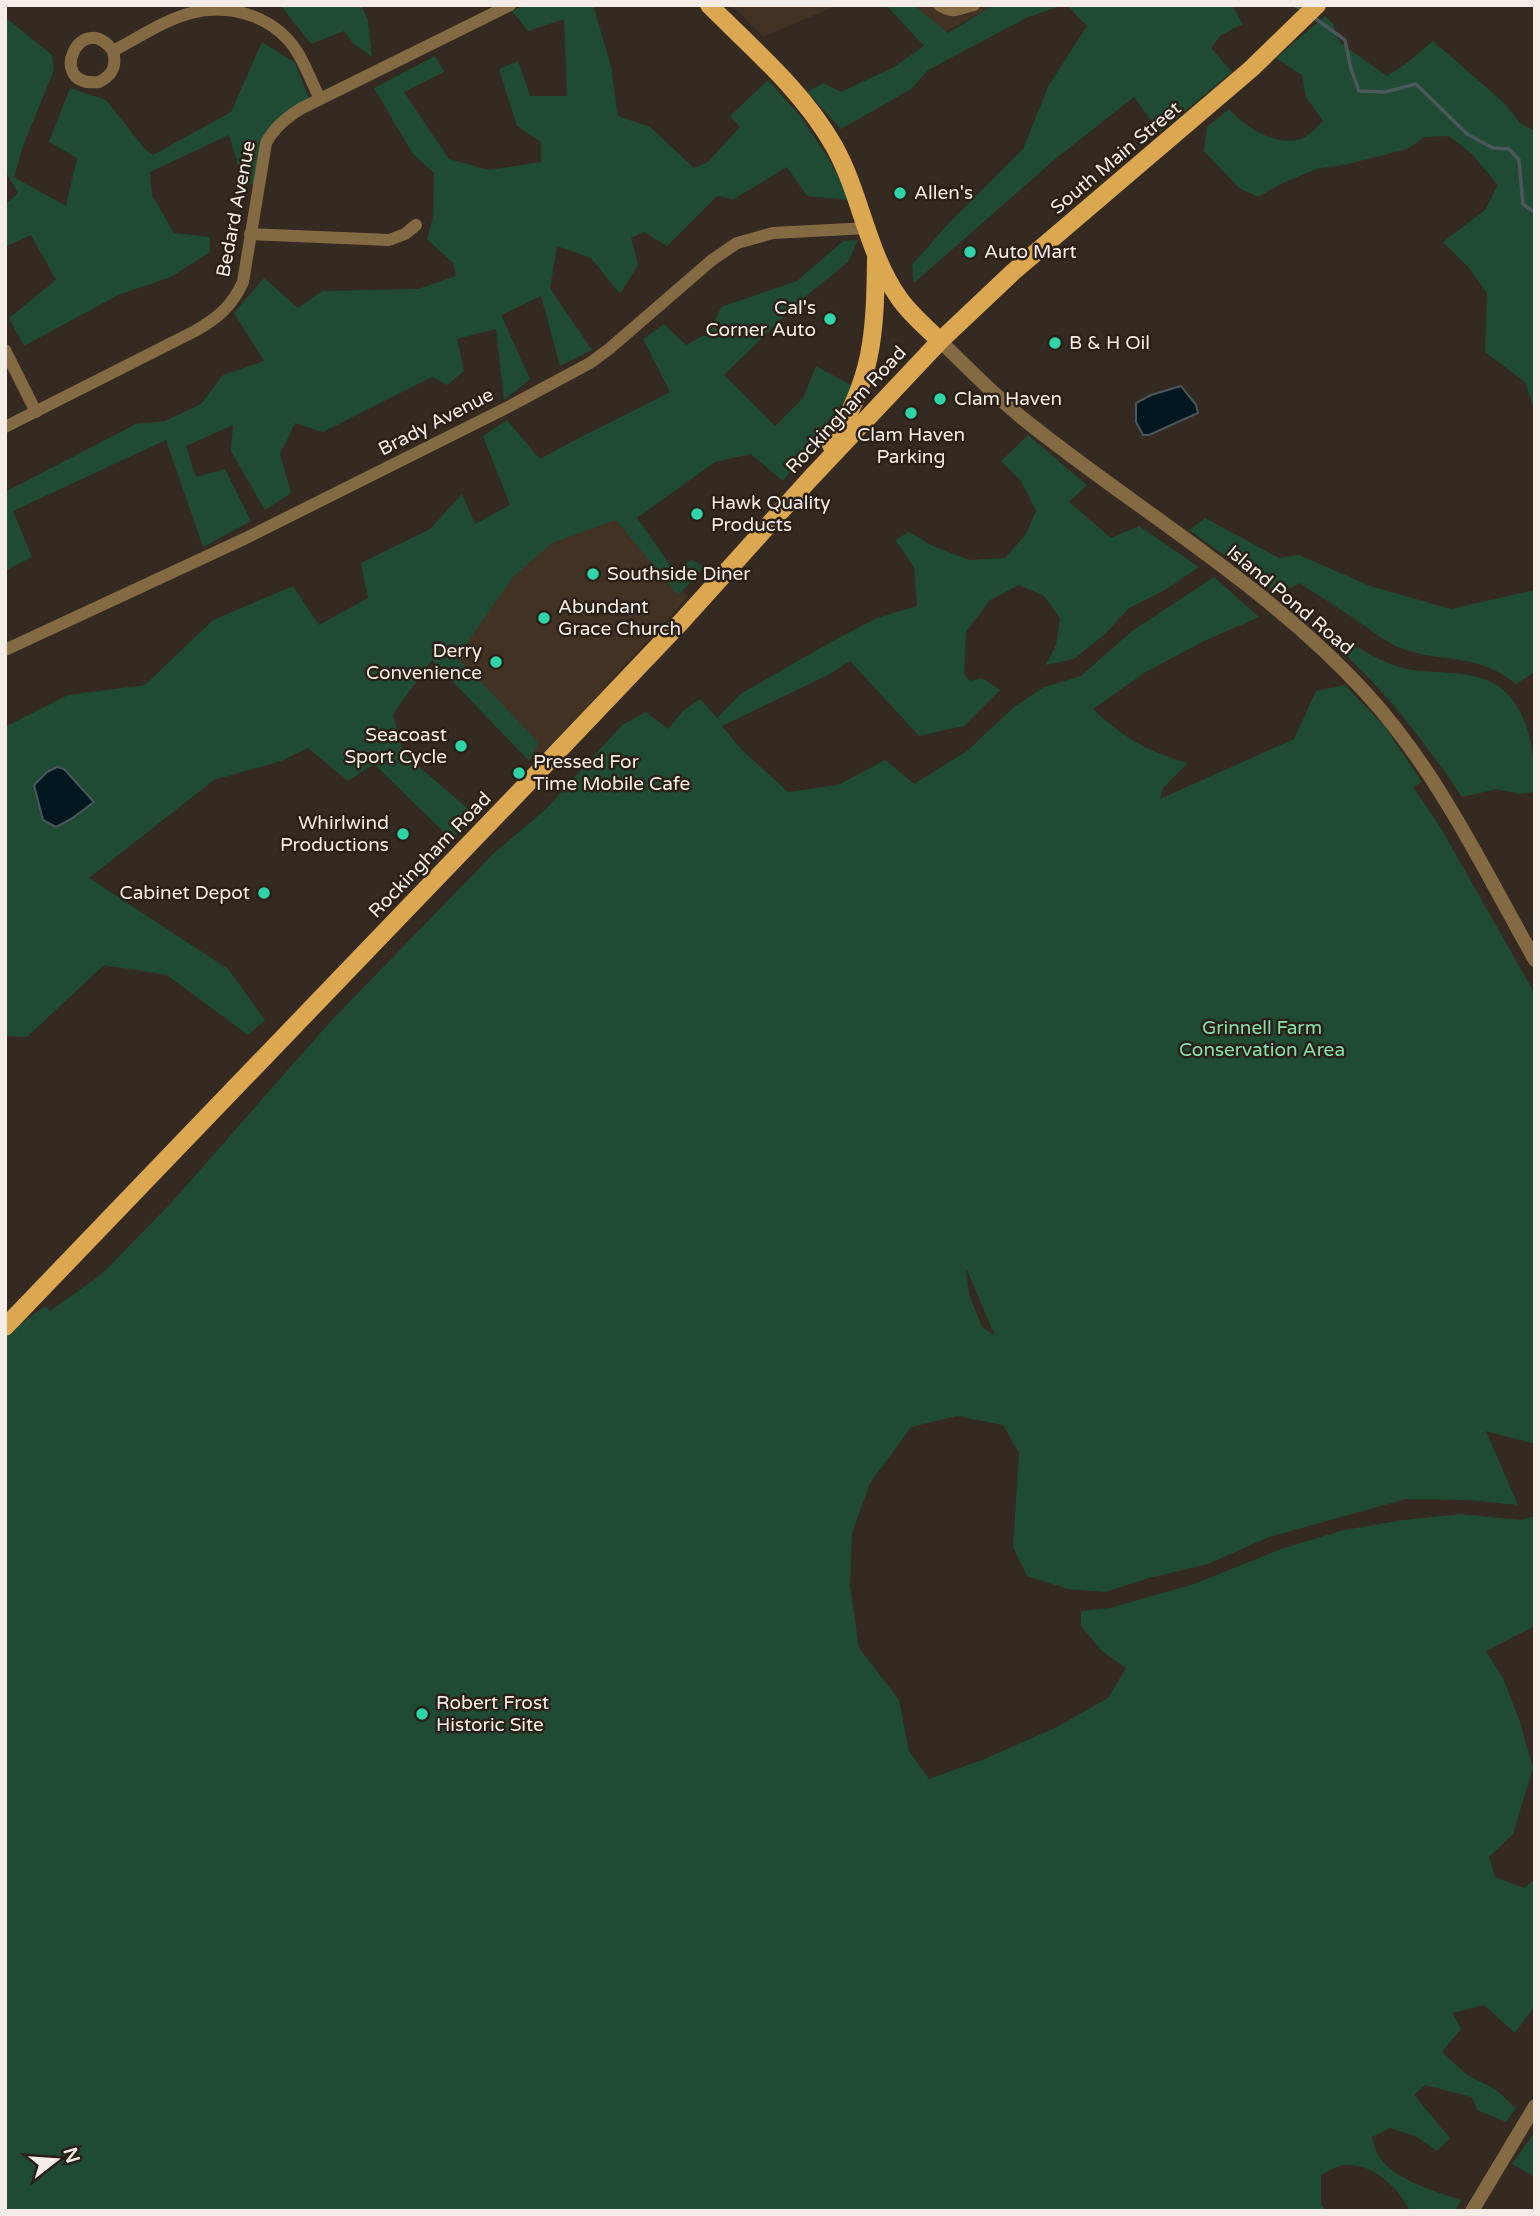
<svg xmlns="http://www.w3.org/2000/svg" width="1540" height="2216" font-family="'Varela Round',sans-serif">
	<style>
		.built { fill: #423224 }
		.green { fill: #1f4b34; fill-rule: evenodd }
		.water { fill: #02171f; stroke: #4b575b; stroke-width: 2 }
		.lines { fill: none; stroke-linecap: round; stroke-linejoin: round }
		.stream { stroke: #4b575b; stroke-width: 3.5 }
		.minor { stroke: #846a43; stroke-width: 12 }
		.tertiary { stroke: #846a43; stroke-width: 14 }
		.primary { stroke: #dca751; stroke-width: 18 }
		.poi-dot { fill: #30d4a9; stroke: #2a2017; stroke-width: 2.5 }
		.labels { text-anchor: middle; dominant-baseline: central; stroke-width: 5; stroke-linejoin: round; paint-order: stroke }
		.street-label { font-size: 19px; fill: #f4ede7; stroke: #2a2017 }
		.poi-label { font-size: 19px; fill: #f4ede7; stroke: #2a2017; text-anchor: start }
		.park-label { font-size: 19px; fill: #86dfae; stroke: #2a2017 }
	</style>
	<rect width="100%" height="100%" fill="#342a21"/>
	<g class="built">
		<path d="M732,5H838L763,37Z"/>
		<path d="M887,5H995L924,43Z"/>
		<path d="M587,474L688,597L535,763L408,623Z"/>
	</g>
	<g class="green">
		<path d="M282,5H361L368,20L372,57L352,42L344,31L311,44L282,7Z"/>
		<path d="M526,5H593L611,66L618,116L650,127L694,168L708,162L740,127L730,116L768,80L801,117L830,161L850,200L807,196L787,167L734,199L717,196L667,246L644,232L631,238L638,265L620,294L591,258L557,246L550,288L592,350L560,366L541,296L501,315L530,379L504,400L496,329L457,339L464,371L447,385L432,377L323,432L295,423L280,454L291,493L265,510L231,451L233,425L186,446L196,477L225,469L251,521L203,547L166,440L13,511L32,557L5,571V492L136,424L165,421L201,404L223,375L264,361L234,313L264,278L298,308L322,291L418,289L456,276L453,263L427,239L433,217L434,173L413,154L374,88L435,56L444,72L404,92L449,159L489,170L541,162V142L517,126L499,69L518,61L530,96H567L564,19L528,31L512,11Z"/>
		<path d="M886,5H913L948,33L994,5H1063L1026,18L928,70L911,89L841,129L807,92L823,83L841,92L894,67L924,46Z"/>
		<path d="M1067,5H1232L1243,24L1221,35L1211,48L1232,72L1160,132L1134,97L1054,160L914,283L912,265L948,224L1023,149L1049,85L1087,26Z"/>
		<path d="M1325,16L1334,25L1335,36L1342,44L1387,76L1407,63L1433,41L1503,102L1520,123L1535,131V412L1525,382L1485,352L1487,293L1469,268L1443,242L1485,210L1498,185L1472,154L1449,136L1425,137L1407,149L1348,164L1316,169L1281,184L1258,197L1239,188L1204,151L1207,127L1229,109C1244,127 1277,147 1301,139C1309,136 1317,127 1323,121L1306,97L1302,75L1276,58Z"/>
		<path d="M5,17L52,55L54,70L23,146L14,177L66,206L77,158L49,142L70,88L106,100L144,148L153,155L231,112L262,42L295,63L309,98L260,140L254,184L244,185L229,135L150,172L152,195L174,233L210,237V252L171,277L118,295L24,346L9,318L56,280L31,235L5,247V205L18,193L5,171Z"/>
		<path d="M858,240L848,262L800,301L724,375L775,426L803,398L816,366L855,387L783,481L751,454L715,462L637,518L675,572L691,560L705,567L678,595L616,520L552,543L513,577L457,657L539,743L529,761L432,660L393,714L403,753L474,814L452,840L374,764L348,781L308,748L281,761L214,780L89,878L228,969L265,1020L248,1035L167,975L104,965L27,1037L5,1036V727L68,695L145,685L213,620L293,586L319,625L368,598L361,563L430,529L462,494L475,524L510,505L483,436L507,420L540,459C582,435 627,415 670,392L643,339L664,324L686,345L710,332L721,307L797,281L843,241Z"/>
		<path d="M1028,435L1087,485L1069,502L1111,538L1139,526L1199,567L1165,590L1129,608L1105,634L1074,659L1046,665L1056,645L1060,618L1044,596L1019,585L990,600L966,632L964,674L970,681L982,678L1000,690L964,726L919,736L850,661L828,675L722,726L742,750L788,792L838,785L885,760L914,784L967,751L1014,707L1044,687L1081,676L1132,631L1214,577L1259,617L1204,641L1144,673L1093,709C1124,738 1148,752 1188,763L1163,788L1160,799L1294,739L1316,691L1345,685L1385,727L1422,782L1413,787L1439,825L1535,994V1444L1486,1431L1518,1505L1468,1500L1406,1499L1269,1537L1208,1564L1149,1578L1105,1592L1068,1589L1027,1576L1013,1547L1019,1453L1003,1425L957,1416L911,1427L870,1483L852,1533L850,1586L859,1648L899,1700L909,1751L929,1779L982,1760L1055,1728L1108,1698L1126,1668L1102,1651L1081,1626V1611L1110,1608L1194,1584L1284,1548L1344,1530L1403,1520L1460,1514L1520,1520L1535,1516V1626L1486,1651L1503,1678L1520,1722L1533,1768L1513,1834L1489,1857L1495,1877L1524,1888L1535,1879V2005L1515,2033L1484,2005L1453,2013L1461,2029L1442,2052L1467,2075L1495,2089L1516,2108L1506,2122L1477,2110L1472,2097L1425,2085L1414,2095L1450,2138L1437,2151L1415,2136L1390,2128L1372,2137C1374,2143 1376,2153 1380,2158C1395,2180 1437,2192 1461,2200L1455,2211H1410C1399,2188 1373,2163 1346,2165C1338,2165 1329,2171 1321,2175V2205L1328,2211H5V1323L12,1330L45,1306L50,1311L102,1274L171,1203L331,1021L494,853L546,809L622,725L646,712L668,729L683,711L700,699L717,718L742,693L831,642L877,618L917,606L914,567L895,540L909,532L933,546L969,560L1005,558L1026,534L1036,511L1021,481L1001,461ZM966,1270H967L995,1336L982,1327L969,1294Z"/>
		<path d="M1205,518L1279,558L1299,555L1370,586L1451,609L1535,590V672L1516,684C1482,655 1448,662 1409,651C1393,647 1376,634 1362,624C1341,610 1321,596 1299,583L1280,595L1189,530Z"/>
		<path d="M1334,633C1357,647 1381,663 1407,669C1433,674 1462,670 1487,680C1529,697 1535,753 1535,792L1521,794L1497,789L1462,797C1424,741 1385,690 1335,645Z"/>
		<path d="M1535,2132V2177L1512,2164Z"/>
	</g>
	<g class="water">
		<path d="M1181,386L1196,405L1198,413L1149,435H1143L1136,422V403L1151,395Z"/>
		<path d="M57,767L64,769L94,802L71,819L56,827L43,820L34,785L47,772Z"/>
	</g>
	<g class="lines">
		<g class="stream">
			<path d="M1295,5L1299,8"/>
			<path d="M1316,19L1345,40L1351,69L1359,91L1385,92L1416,84L1467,134L1493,148L1509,149L1519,160L1523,204L1535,213"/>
		</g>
		<g class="minor">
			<path d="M939,5C955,15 958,8 974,5"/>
			<path d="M113,51C117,65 113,75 99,82C44,88 81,7 113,51C138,38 164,20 191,13C232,2 278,18 299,55C307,69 313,85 320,99"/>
			<path d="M250,234L389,240L405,234L416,225"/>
			<path d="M5,350L36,412"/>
			<path d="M5,427L195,331C218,318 232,306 243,282L266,143C274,128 285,119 300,109L510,5"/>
			<path d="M5,650L244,539L510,406L590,363L609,349L712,260L737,243L773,233L868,228"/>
		</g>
		<g class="tertiary">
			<path d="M940,341C967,367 993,394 1021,417C1135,509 1265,583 1365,692C1437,770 1483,868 1535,960"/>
			<path d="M1472,2211L1535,2106"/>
		</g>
		<g class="primary">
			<path d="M709,5C753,49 803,91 834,146C861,194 867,253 899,298C910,314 926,327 940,341"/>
			<path d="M831,445C873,379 875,335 876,259"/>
			<path d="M5,1327L524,787L682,621L809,480L940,341L1013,272L1251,69L1317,5"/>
		</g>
	</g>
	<g class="poi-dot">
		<circle cx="900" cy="193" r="7"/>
		<circle cx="970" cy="252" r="7"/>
		<circle cx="830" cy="319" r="7"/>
		<circle cx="1055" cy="343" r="7"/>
		<circle cx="940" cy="399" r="7"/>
		<circle cx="911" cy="413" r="7"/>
		<circle cx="697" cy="514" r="7"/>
		<circle cx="593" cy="574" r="7"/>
		<circle cx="544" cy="618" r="7"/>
		<circle cx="496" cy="662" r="7"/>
		<circle cx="461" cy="746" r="7"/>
		<circle cx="519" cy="773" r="7"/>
		<circle cx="403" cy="834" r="7"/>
		<circle cx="264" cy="893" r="7"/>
		<circle cx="422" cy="1714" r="7"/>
	</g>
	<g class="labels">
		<g class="street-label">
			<text transform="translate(1116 158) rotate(-40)">South Main Street</text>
			<text transform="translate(236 209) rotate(-79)">Bedard Avenue</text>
			<text transform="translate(846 410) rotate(-47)">Rockingham Road</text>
			<text transform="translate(436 422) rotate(-27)">Brady Avenue</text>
			<text transform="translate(1290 600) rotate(40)">Island Pond Road</text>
			<text transform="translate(430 855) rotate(-46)">Rockingham Road</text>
		</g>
		<g class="poi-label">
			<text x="914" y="193">Allen's</text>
			<text x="984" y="252">Auto Mart</text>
			<text x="816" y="308" text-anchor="end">Cal's<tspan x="816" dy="22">Corner Auto</tspan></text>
			<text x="1069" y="343">B &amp; H Oil</text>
			<text x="954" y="399">Clam Haven</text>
			<text x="911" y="435" text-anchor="middle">Clam Haven<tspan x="911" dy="22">Parking</tspan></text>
			<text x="711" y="503">Hawk Quality<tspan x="711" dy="22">Products</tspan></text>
			<text x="607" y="574">Southside Diner</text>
			<text x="558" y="607">Abundant<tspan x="558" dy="22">Grace Church</tspan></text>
			<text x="482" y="651" text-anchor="end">Derry<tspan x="482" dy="22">Convenience</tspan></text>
			<text x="447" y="735" text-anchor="end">Seacoast<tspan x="447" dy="22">Sport Cycle</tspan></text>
			<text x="533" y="762">Pressed For<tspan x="533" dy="22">Time Mobile Cafe</tspan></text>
			<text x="389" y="823" text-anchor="end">Whirlwind<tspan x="389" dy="22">Productions</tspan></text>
			<text x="250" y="893" text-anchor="end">Cabinet Depot</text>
			<text x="436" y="1703">Robert Frost<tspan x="436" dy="22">Historic Site</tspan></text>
		</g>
		<g class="park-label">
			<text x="1262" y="1028">Grinnell Farm<tspan x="1262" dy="22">Conservation Area</tspan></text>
		</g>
	</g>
	<rect width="1540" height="2216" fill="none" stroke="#f4ede7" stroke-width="14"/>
	<g transform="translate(56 2160) rotate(73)" stroke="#2a2017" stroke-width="5" paint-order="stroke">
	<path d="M0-5L12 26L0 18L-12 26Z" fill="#f4ede7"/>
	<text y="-10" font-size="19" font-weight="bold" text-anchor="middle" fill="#f4ede7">N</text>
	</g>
</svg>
